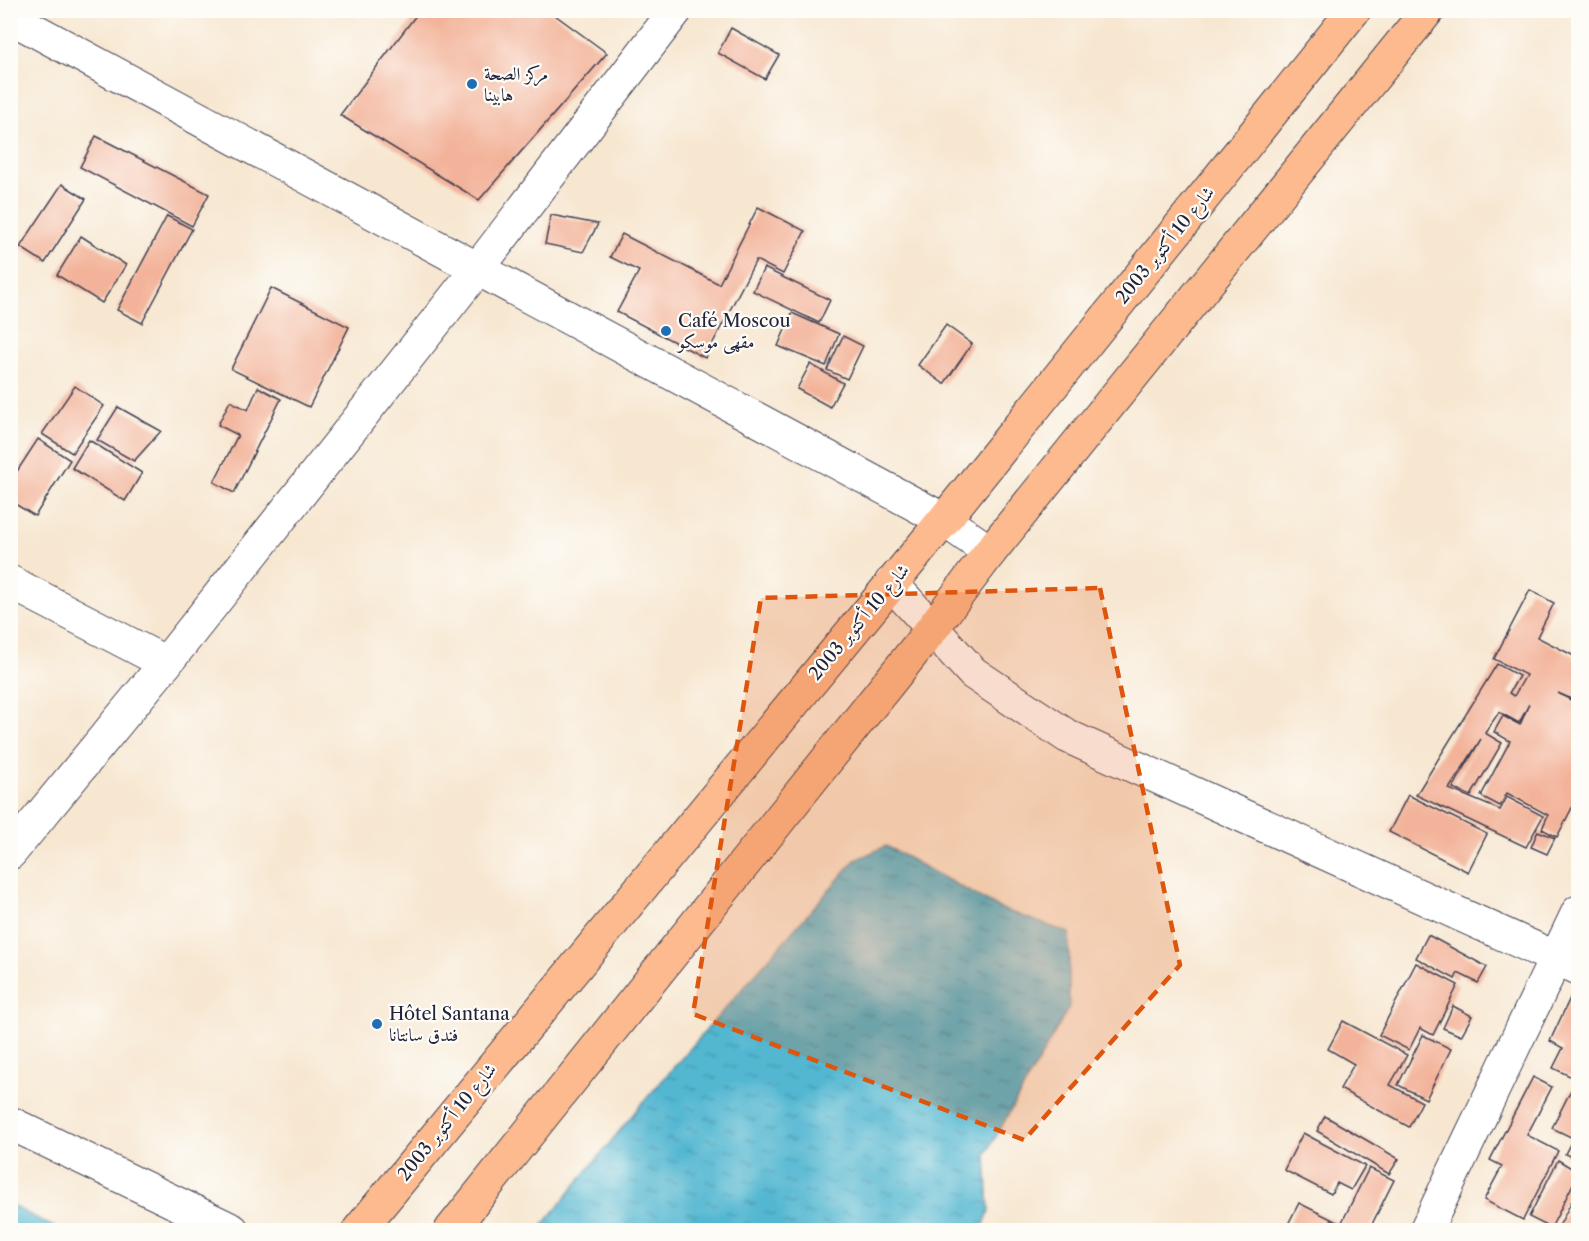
<svg xmlns="http://www.w3.org/2000/svg" width="1589" height="1241" font-family="'Libre Caslon Text',Amiri,serif">
	<style>
		.water { fill: url(#water-ripples); stroke: #3a6c86; stroke-width: 1.5 }
		.building { fill: #f3b39a }
		.lines { fill: none; stroke-linecap: round; stroke-linejoin: round }
		.minor-casing { stroke: #424052; stroke-width: 35 }
		.highway-casing { stroke: #424052; stroke-width: 35 }
		.minor { stroke: #fff; stroke-width: 33 }
		.highway { stroke: #fcba8e; stroke-width: 33 }
		.marked { fill: #de560e; fill-opacity: 0.2; stroke: #de560e; stroke-width: 4.5; stroke-dasharray: 12 8; stroke-linejoin: round }
		.poi-dot { fill: #1f6fb2; stroke: #fdfcf7; stroke-width: 2 }
		.labels { text-anchor: middle; dominant-baseline: central; stroke-width: 4.5; stroke-linejoin: round; paint-order: stroke }
		.poi-label { font-size: 18px; fill: #22223b; stroke: #fdfcf7; text-anchor: start }
		.street-label { font-size: 18px; fill: #22223b; stroke: #fdfcf7 }
	</style>
	<defs>
		<pattern id="water-ripples" width="26" height="14" patternUnits="userSpaceOnUse" patternTransform="scale(1.5)"><rect width="26" height="14" fill="#52b7d1"/><path d="M2 4q2-2 4 0t4 0M15 11q2-2 4 0t4 0" fill="none" stroke="#4494ab"/></pattern>
	</defs>
	<rect width="100%" height="100%" fill="#fdfcf7"/>
	<filter id="ink" filterUnits="userSpaceOnUse"><feTurbulence type="fractalNoise" baseFrequency=".0167" numOctaves="2"/><feDisplacementMap in="SourceGraphic" scale="12" xChannelSelector="R" yChannelSelector="G"/><feConvolveMatrix kernelMatrix="1 2 1 2 8 2 1 2 1" color-interpolation-filters="sRGB"/></filter>
	<filter id="wash" filterUnits="userSpaceOnUse"><feTurbulence type="fractalNoise" baseFrequency=".008" numOctaves="4" result="noise"/><feDisplacementMap in="SourceGraphic" scale="24" xChannelSelector="R" yChannelSelector="G"/><feGaussianBlur stdDeviation="1.35" result="paint"/><feColorMatrix in="noise" values="0 0 0 0 0 0 0 0 0 0 0 0 0 0 0 0 0 1.4 0 .05"/><feComposite in="paint" operator="in"/></filter>
	<g filter="url(#wash)">
		<rect width="100%" height="100%" fill="#f7e7d1"/>
		<g class="water">
			<path d="M886,846L999,908L1069,933V1007L986,1154L989,1211L982,1230H539L639,1107L855,860Z"/>
			<path d="M11,1205L59,1230H11Z"/>
		</g>
		<g id="blocks">
			<g class="building">
				<path d="M420,10H548L607,53L479,200L340,115Z"/>
				<path d="M731,28L779,55L765,79L718,53Z"/>
				<path d="M96,136L209,194L192,226L80,167Z"/>
				<path d="M62,184L86,199L45,263L20,247Z"/>
				<path d="M758,207L805,231L783,274L756,260L705,358L617,312L639,271L610,257L622,234L719,284Z"/>
				<path d="M551,215L598,224L583,252L545,244Z"/>
				<path d="M167,216L192,229L142,323L117,310Z"/>
				<path d="M81,236L126,265L102,303L57,275Z"/>
				<path d="M764,268L830,300L819,323L753,291Z"/>
				<path d="M271,288L349,327L309,407L231,369Z"/>
				<path d="M792,313L839,334L826,366L778,346Z"/>
				<path d="M946,325L972,344L944,384L918,365Z"/>
				<path d="M843,336L863,346L847,379L827,370Z"/>
				<path d="M810,364L843,383L830,407L797,389Z"/>
				<path d="M75,386L104,406L72,453L42,434Z"/>
				<path d="M258,387L281,399L234,493L214,482L238,435L218,425L230,401L248,410Z"/>
				<path d="M118,407L161,431L134,461L97,440Z"/>
				<path d="M38,439L70,460L35,516L10,501V482Z"/>
				<path d="M89,440L142,473L125,501L72,468Z"/>
				<path d="M1530,590L1554,603L1537,637L1578,658V691L1574,700L1558,693L1578,704V796L1557,837L1542,829L1548,815L1507,793L1500,806L1481,796L1510,741L1494,732L1503,716L1520,725L1529,704L1519,723L1499,712L1485,733L1502,743L1471,796L1453,788L1481,739L1449,789L1500,810L1507,797L1543,816L1526,847L1416,795L1497,664L1519,676L1509,693L1514,696L1526,675L1494,659Z"/>
				<path d="M1408,795L1487,834L1468,872L1389,832Z"/>
				<path d="M1538,831L1555,838L1547,854L1531,847Z"/>
				<path d="M1428,935L1487,967L1478,983L1458,973L1455,979L1416,958Z"/>
				<path d="M1416,963L1458,985L1433,1035L1420,1028L1409,1050L1379,1035Z"/>
				<path d="M1571,996L1578,999V1080L1553,1068L1563,1048L1550,1041Z"/>
				<path d="M1453,1006L1472,1016L1461,1036L1443,1028Z"/>
				<path d="M1343,1021L1407,1055L1390,1085L1422,1102L1409,1127L1340,1089L1354,1064L1328,1049Z"/>
				<path d="M1423,1035L1451,1049L1426,1099L1398,1085Z"/>
				<path d="M1533,1077L1552,1087L1527,1135L1558,1151L1523,1220L1484,1200L1502,1166L1490,1160Z"/>
				<path d="M1572,1088L1578,1092V1160L1565,1154L1573,1138L1552,1128Z"/>
				<path d="M1325,1116L1399,1159L1389,1174L1317,1131Z"/>
				<path d="M1303,1133L1365,1166L1351,1190L1337,1183L1331,1194L1284,1170Z"/>
				<path d="M1558,1160L1578,1172V1174L1551,1228L1529,1217Z"/>
				<path d="M1369,1168L1394,1180L1369,1230H1285L1299,1203L1341,1224Z"/>
				<path d="M1578,1189V1230H1557Z"/>
			</g>
		</g>
	</g>
	<g filter="url(#ink)">
		<use href="#blocks" fill-opacity="0" stroke="#424052" stroke-width="1.5"/>
		<g class="lines">
			<defs>
				<g id="minor">
					<path d="M10,17L944,520L990,552"/>
					<path d="M10,582L166,663L10,853"/>
					<path d="M891,583L973,673L1067,736L1578,968"/>
					<path d="M166,663L479,267L676,10"/>
					<path d="M10,1123L232,1230"/>
					<path d="M1426,1230L1578,912"/>
				</g>
				<g id="highway">
					<path d="M359,1230L944,520L1354,10"/>
					<path d="M451,1230L931,630L990,552L1428,10"/>
				</g>
			</defs>
			<use href="#minor" class="minor-casing"/>
			<use href="#highway" class="highway-casing"/>
			<use href="#minor" class="minor"/>
			<use href="#highway" class="highway"/>
		</g>
	</g>
	<path class="marked" d="M1100,588L1180,965L1024,1140L693,1014L761,598Z"/>
	<g class="poi-dot">
		<circle cx="472" cy="84" r="6"/>
		<circle cx="666" cy="331" r="6"/>
		<circle cx="377" cy="1024" r="6"/>
	</g>
	<g class="labels">
		<g class="poi-label">
			<text x="484" y="74">مركز الصحة<tspan x="484" dy="21">هابينا</tspan></text>
			<text x="678" y="321">Café Moscou<tspan x="678" dy="21">مقهى موسكو</tspan></text>
			<text x="389" y="1014">Hôtel Santana<tspan x="389" dy="21">فندق سانتانا</tspan></text>
		</g>
		<g class="street-label">
			<text transform="translate(1165 245) rotate(-51)">شارع 10 أكتوبر 2003</text>
			<text transform="translate(859 622) rotate(-50)">شارع 10 أكتوبر 2003</text>
			<text transform="translate(447 1122) rotate(-51)">شارع 10 أكتوبر 2003</text>
		</g>
	</g>
	<rect width="1589" height="1241" fill="none" stroke="#fdfcf7" stroke-width="36"/>
</svg>
